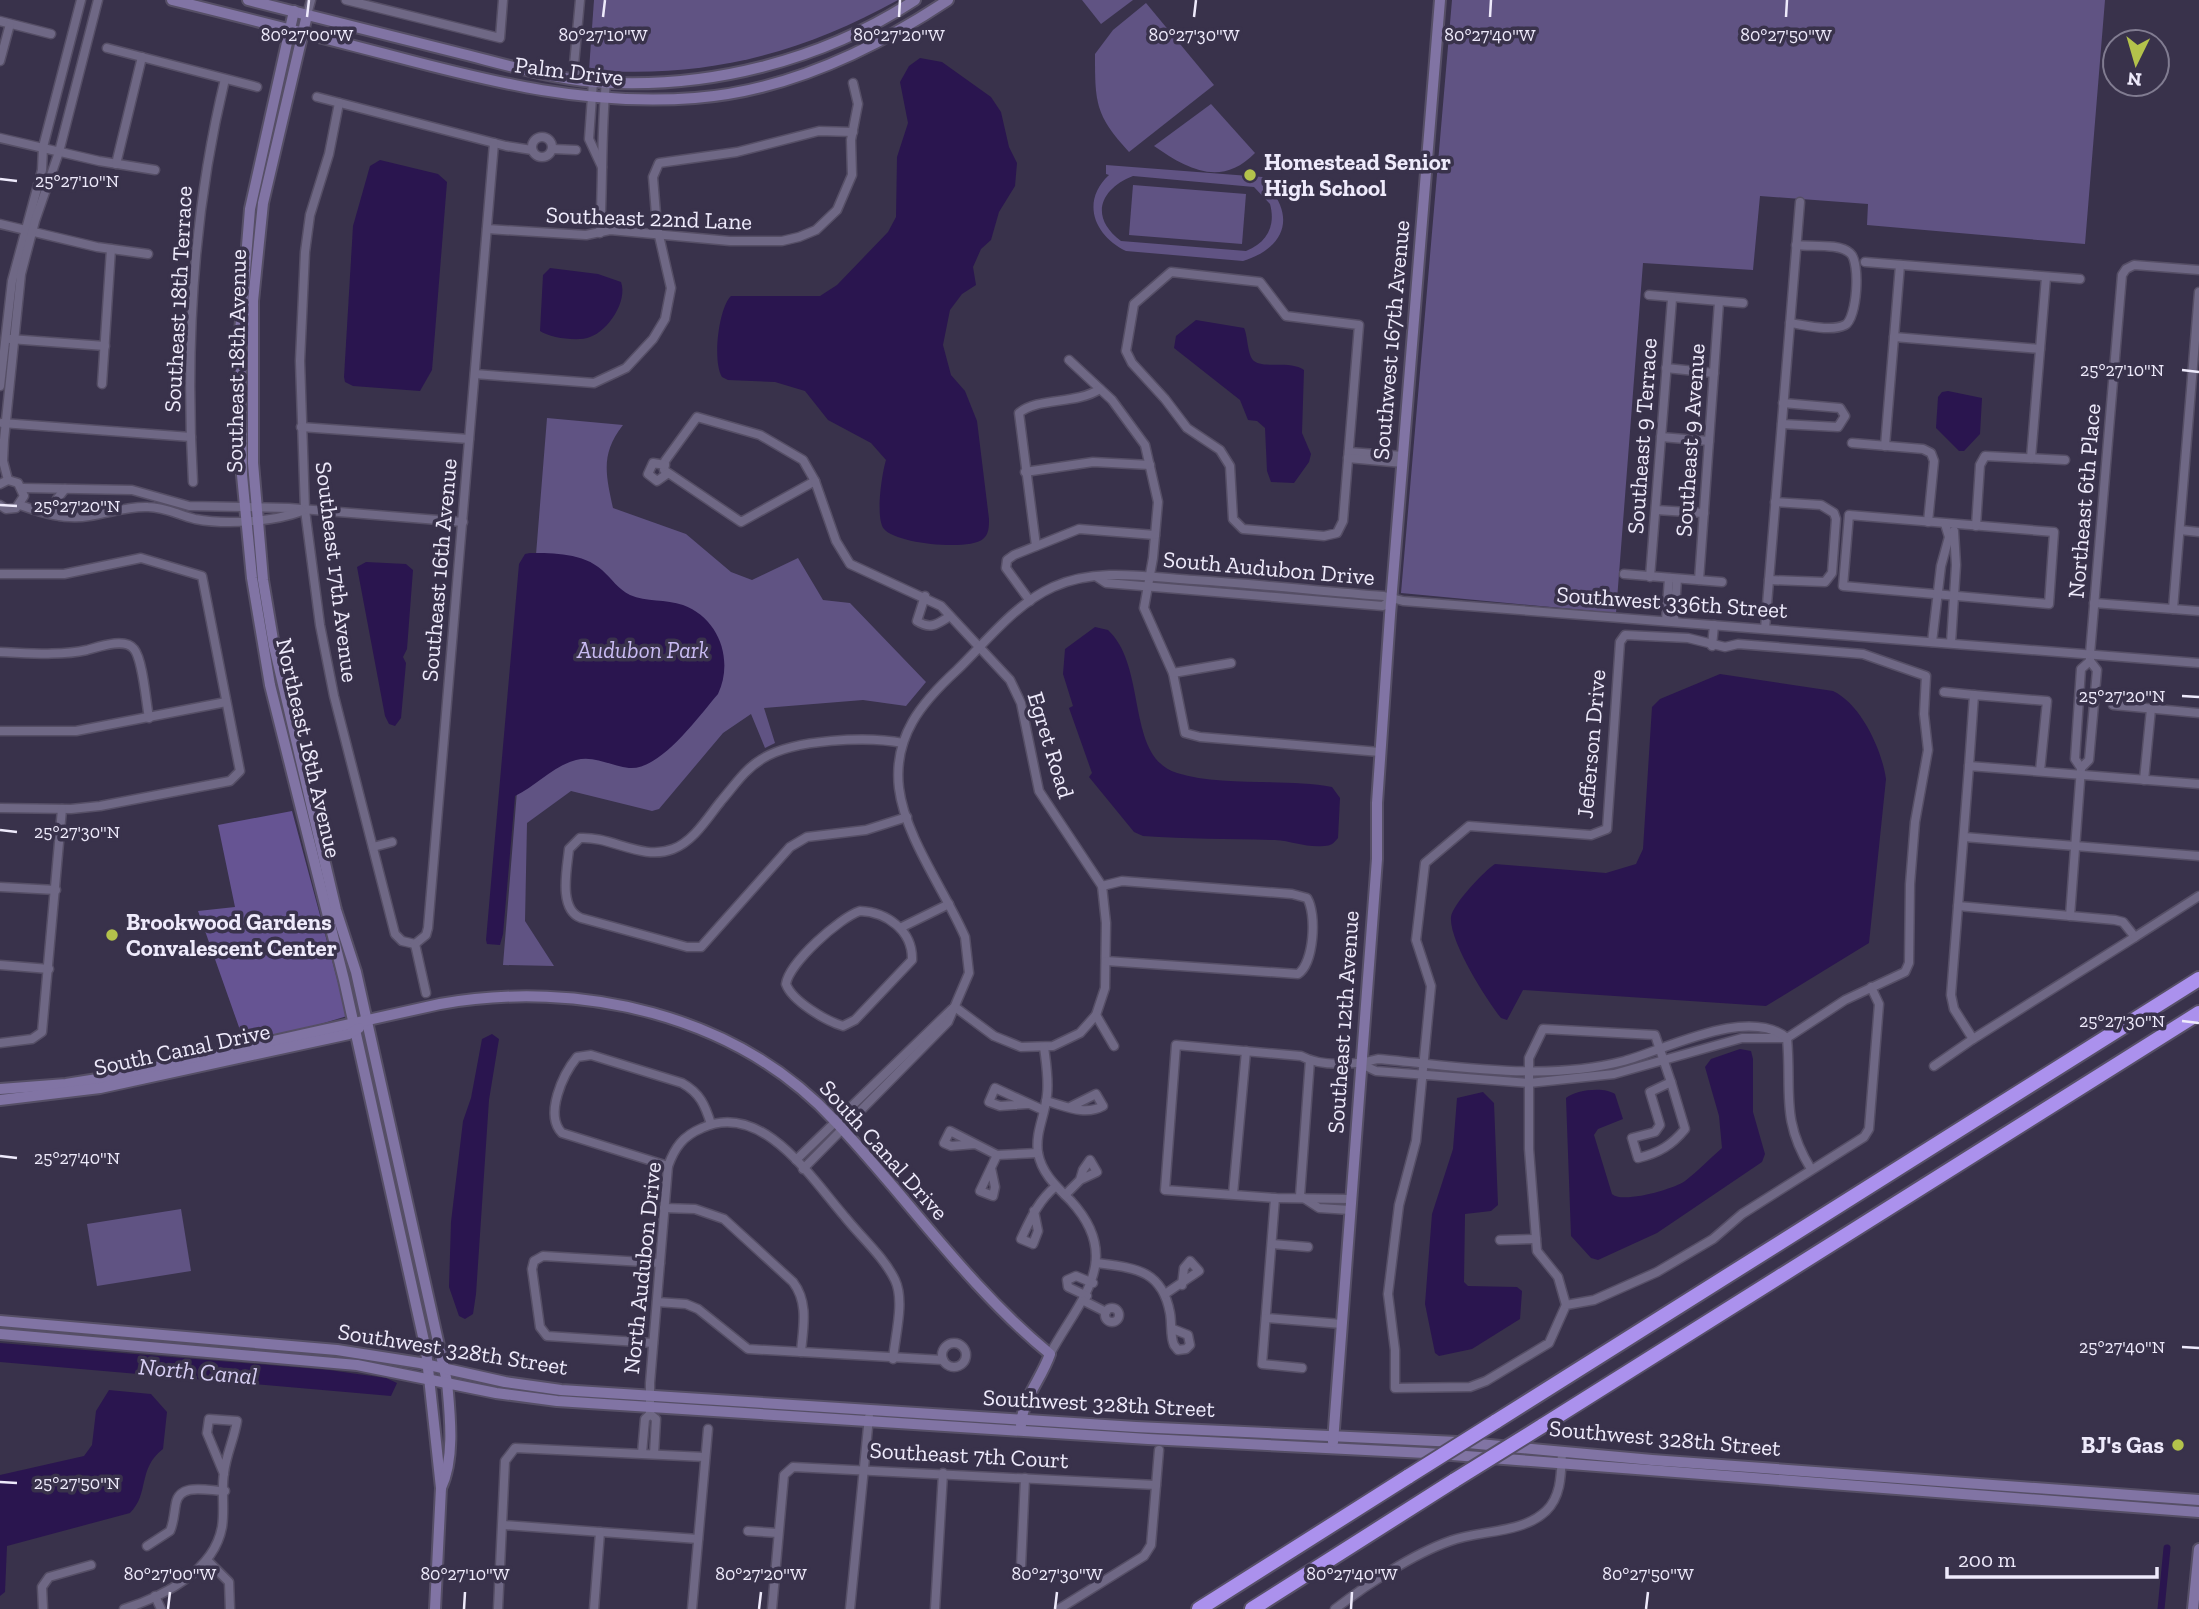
<svg xmlns="http://www.w3.org/2000/svg" width="2199" height="1609" font-family="'Zilla Slab',serif">
	<style>
		.green { fill: #605383; fill-rule: evenodd }
		.forest { fill: #665493 }
		.water { fill: #2a154f }
		.lines { fill: none; stroke-linecap: round; stroke-linejoin: round }
		.canal { stroke: #2a154f; stroke-width: 7 }
		.street-casing { stroke: #564f66; stroke-width: 11 }
		.secondary-casing { stroke: #564f66; stroke-width: 14 }
		.highway-casing { stroke: #564f66; stroke-width: 18 }
		.street { stroke: #6f6885; stroke-width: 8 }
		.secondary { stroke: #8174a4; stroke-width: 10 }
		.highway { stroke: #ab91ed; stroke-width: 14 }
		.highway-bridge-casing { stroke: #564f66; stroke-width: 18; stroke-linecap: butt }
		.highway-bridge { stroke: #ab91ed; stroke-width: 14 }
		.ticks { fill: none; stroke: #eeeafb; stroke-width: 2.5 }
		.poi-dot { fill: #b3c24b; stroke: #39324b; stroke-width: 2.5 }
		.labels { text-anchor: middle; dominant-baseline: central; stroke-width: 7; stroke-linejoin: round; paint-order: stroke }
		.street-label { font-size: 23px; fill: #eeeafb; stroke: #39324b }
		.poi-label { font-size: 23px; font-weight: bold; fill: #eeeafb; stroke: #39324b; text-anchor: start }
		.park-label { font-size: 23px; font-style: italic; fill: #c9bbf3; stroke: #39324b }
		.water-label { font-size: 24px; font-style: italic; fill: #d6cdf3; stroke: #39324b }
		.ticks-label { font-size: 18px; text-anchor: middle; fill: #eeeafb; stroke: #39324b; stroke-width: 7; stroke-linejoin: round; paint-order: stroke }
	</style>
	<rect width="100%" height="100%" fill="#39324b"/>
	<g class="green">
		<path d="M594,0H898C799,55 702,79 589,70Z"/>
		<path d="M1082,0H1133L1101,24Z"/>
		<path d="M1452,0H2105L2085,244L1867,225L1868,204L1760,196L1753,270L1643,263L1616,613L1401,593Z"/>
		<path d="M1146,3L1214,85L1129,152C1095,115 1095,103 1095,54L1113,30Z"/>
		<path d="M1211,104L1255,153C1221,188 1187,169 1154,146Z"/>
		<path d="M1106,165L1275,178L1274,187H1269C1297,221 1281,249 1243,261L1126,251C1095,236 1080,202 1109,175L1106,174ZM1133,176L1254,187L1270,204C1276,226 1267,243 1246,251L1121,241C1089,217 1100,189 1133,176Z"/>
		<path d="M1133,185L1246,194L1242,244L1129,235Z"/>
		<path d="M547,418L623,425C600,454 606,475 613,508L686,534L731,572L752,580L798,558L823,600L850,603L926,682L906,706L863,700L764,708L775,743L765,748L751,714L723,733L659,809L652,811L571,791L527,823L525,921L554,966L503,965Z"/>
		<path d="M181,1209L191,1271L97,1286L87,1224Z"/>
	</g>
	<path class="forest" d="M292,811L347,1016L246,1047L198,911L235,907L218,825Z"/>
	<g class="water">
		<path d="M920,58L942,62L991,97L1001,112L1009,147L1017,163L1015,186L999,212L991,240L981,249L973,267L976,285L962,294L950,310L943,345L951,375L965,391L977,421L989,519C989,527 989,534 983,539C969,551 896,544 884,529C875,518 882,473 886,460L871,443L828,420L805,391L775,382L728,380L722,377C712,361 719,307 731,296H820L837,285L888,232L896,217L897,157L908,123L900,82L909,66Z"/>
		<path d="M380,160L438,174L447,182L432,370L420,391L353,386L345,382L344,377L353,226L370,166Z"/>
		<path d="M550,268L598,274L621,282C628,301 608,331 590,337C579,342 550,338 540,331L543,275Z"/>
		<path d="M1196,320L1244,328C1248,336 1247,355 1254,361C1264,369 1290,360 1304,370L1302,433L1311,454L1309,462L1294,483L1271,482L1267,471L1265,428L1257,421L1248,420L1240,400L1174,348L1176,336Z"/>
		<path d="M1948,391L1982,398L1980,434L1964,451H1959L1936,428L1938,397L1942,392Z"/>
		<path d="M530,553C554,553 583,553 602,570C611,578 619,590 630,595C646,602 666,599 683,605C719,618 734,660 718,694C699,716 660,771 629,768C611,766 594,755 576,760C553,766 536,786 515,796L503,934L500,945L487,944L486,940L519,564L525,554Z"/>
		<path d="M366,562L406,564L413,570L407,649L403,657L406,663L401,718L395,726L389,724L385,716L357,567Z"/>
		<path d="M1095,627L1108,630C1148,667 1125,757 1177,773C1221,787 1286,778 1332,787L1340,798L1338,838C1334,843 1331,846 1324,846C1307,848 1292,841 1275,840C1229,839 1188,839 1143,836L1134,832L1089,777L1092,773L1069,708L1073,706L1063,674L1065,649Z"/>
		<path d="M1720,674L1833,691C1861,704 1882,750 1886,779L1869,943L1766,1006L1523,990L1507,1020L1501,1018C1486,999 1449,941 1451,917C1452,905 1485,870 1495,864L1606,873L1636,864L1643,849L1652,707L1660,699Z"/>
		<path d="M492,1034L499,1039L498,1045L489,1100L476,1294L473,1314L465,1319L459,1316L449,1287L451,1222L463,1121L471,1098L482,1039Z"/>
		<path d="M1740,1049L1751,1051L1753,1059V1112L1765,1154L1762,1162L1657,1233L1598,1260L1591,1258L1571,1236L1566,1098C1575,1090 1604,1086 1615,1094L1623,1119L1598,1129L1594,1135L1612,1194C1622,1204 1674,1189 1685,1181C1698,1171 1709,1159 1722,1148L1719,1116L1705,1067L1711,1059Z"/>
		<path d="M1483,1092L1494,1103L1498,1205L1491,1211L1465,1214L1464,1282L1468,1286L1517,1287L1522,1291L1520,1319L1472,1349L1439,1356L1435,1353L1425,1304L1432,1214L1453,1149L1457,1098Z"/>
		<path d="M0,1343L329,1370L386,1378L397,1383L391,1396L0,1362Z"/>
		<path d="M109,1390L151,1394L167,1412L163,1449C137,1469 150,1493 130,1513L7,1546L5,1592L0,1596V1475L84,1456L92,1445L96,1411Z"/>
	</g>
	<g class="lines">
		<path class="canal" d="M2161,1609L2167,1548"/>
		<defs>
			<g id="street">
				<path d="M346,0L500,38L503,0"/>
				<path d="M580,0L574,65L580,80"/>
				<path d="M307,15L311,0"/>
				<path d="M0,21L51,34"/>
				<path d="M107,48L257,87"/>
				<path d="M0,61L10,24"/>
				<path d="M593,82L589,139L602,167"/>
				<path d="M317,97L506,146L532,150"/>
				<path d="M339,103L329,154L310,215L305,252L300,361L305,510L320,625L334,696L395,934L402,941L415,944"/>
				<circle cx="542" cy="147" r="10"/>
				<path d="M0,138L99,161L155,170"/>
				<path d="M553,149L576,150"/>
				<path d="M116,164L142,57"/>
				<path d="M0,224L97,247L148,254"/>
				<path d="M487,229L586,235L610,230L730,241H782L799,237L816,230L837,210L852,175L851,140L858,104L853,83"/>
				<path d="M600,233C603,182 601,132 606,82"/>
				<path d="M1865,262L2080,279"/>
				<path d="M1171,272L1260,282L1286,316L1359,325L1343,521L1337,533L1324,536L1243,529L1233,519L1230,466L1220,450L1187,428L1165,399L1132,363L1126,351L1134,304Z"/>
				<path d="M1649,295L1743,303"/>
				<path d="M1790,323C1805,325 1831,332 1845,325C1857,319 1861,262 1850,253C1839,243 1811,247 1796,245"/>
				<path d="M1894,337L2040,349"/>
				<path d="M10,339L105,346"/>
				<path d="M1069,360L1112,400L1145,445L1158,502L1153,558L1144,608L1173,673L1185,733L1200,737L1380,752"/>
				<path d="M1666,368L1714,373"/>
				<path d="M475,374L594,383L626,368L653,339L665,319L671,288L657,227L653,177L659,163L737,152L819,131L853,132"/>
				<path d="M102,384L111,249"/>
				<path d="M0,386L12,281L42,170L43,147L81,0"/>
				<path d="M697,417L760,435L803,460L815,481L741,522L664,470L665,461Z"/>
				<path d="M2,423L191,437"/>
				<path d="M1782,424L1838,427L1845,416L1840,408L1783,403"/>
				<path d="M301,427L469,439"/>
				<path d="M1661,437L1709,441"/>
				<path d="M1852,443L1923,449L1931,453L1934,461L1928,522"/>
				<path d="M1885,446L1900,265"/>
				<path d="M1349,452L1403,456"/>
				<path d="M1348,458L1403,463"/>
				<path d="M2031,458L2046,277"/>
				<path d="M665,465L653,463L648,474L657,481L667,474"/>
				<path d="M1025,472L1093,462L1150,465"/>
				<path d="M8,480L3,461L4,440L21,274L35,221L59,152L98,0"/>
				<path d="M815,481L836,541L850,564L941,606L1010,680L1021,703L1039,791L1102,886L1106,923L1105,988L1096,1015L1080,1033L1053,1046L1021,1047L994,1036L955,1007"/>
				<path d="M193,482C185,346 193,211 225,79"/>
				<path d="M0,484L8,480L18,483L24,496L16,508L6,509L0,505"/>
				<path d="M23,488L132,490L189,506L289,508L463,522"/>
				<path d="M20,505C42,513 65,520 89,516C109,513 128,506 148,507C165,507 179,515 195,519C226,525 273,522 302,511"/>
				<path d="M1656,510L1704,513"/>
				<path d="M1849,515L2054,532L2049,604L1843,586Z"/>
				<path d="M60,516L57,499L65,489"/>
				<path d="M1976,526L1980,465L1985,456L2065,460"/>
				<path d="M2180,530L2199,532"/>
				<path d="M1036,546L1019,413C1038,397 1075,405 1100,389"/>
				<path d="M0,574H64L141,558L202,576L240,771L230,781L100,806L71,809L0,808"/>
				<path d="M1624,574L1722,582"/>
				<path d="M1097,577L1106,583L1383,606L1391,600"/>
				<path d="M1650,577L1672,299"/>
				<path d="M1699,580L1719,302"/>
				<path d="M1769,580L1825,582L1832,573L1836,519L1834,513L1821,505L1775,502"/>
				<path d="M925,596L917,621C931,630 937,624 950,616"/>
				<path d="M1030,601L1006,568L1007,560L1014,555L1079,529L1155,535"/>
				<path d="M2094,603L2199,611"/>
				<path d="M2173,609L2199,292"/>
				<path d="M1666,621L1669,578"/>
				<path d="M1674,621L1677,579"/>
				<path d="M1765,629L1800,202"/>
				<path d="M1932,642L1941,566L1949,537L1945,524"/>
				<path d="M1951,643L1956,565L1954,531"/>
				<path d="M1712,646L1714,625"/>
				<path d="M0,652C29,653 59,656 87,650C98,647 125,637 134,649C143,660 146,702 149,718"/>
				<path d="M1173,673L1231,663"/>
				<path d="M1944,692L1974,695"/>
				<path d="M2113,705L2199,713"/>
				<path d="M0,731H76L226,702"/>
				<path d="M903,743C868,736 793,739 762,759C745,769 734,786 721,801C708,817 694,841 673,849C642,861 611,836 580,838L569,849C567,869 558,909 581,918L687,947H701L790,847L807,837L866,830L907,817"/>
				<path d="M1969,766L1974,695L2047,701L2040,771"/>
				<path d="M2081,768L2075,759L2081,669L2090,661"/>
				<path d="M2144,780L2151,709"/>
				<path d="M1964,837L2199,856"/>
				<path d="M373,847L392,842"/>
				<path d="M1102,886L1122,881L1292,894L1307,898C1317,914 1314,963 1298,974L1106,961"/>
				<path d="M0,887L56,890"/>
				<path d="M1958,906L2115,920L2123,922L2135,937L1973,1039"/>
				<path d="M860,911C886,912 913,930 912,960L855,1020L843,1026C826,1021 792,1001 786,984C789,963 839,918 860,911Z"/>
				<path d="M2070,916L2081,768L2089,760L2097,670L2090,661V654L2122,275L2126,269L2134,265L2199,270"/>
				<path d="M900,928L949,904"/>
				<path d="M2135,937L2199,896"/>
				<path d="M415,944L426,935L428,928L494,143"/>
				<path d="M415,944L426,993"/>
				<path d="M0,965L49,969"/>
				<path d="M1096,1015L1114,1046"/>
				<path d="M0,1043L32,1039L42,1032L62,809"/>
				<path d="M1044,1047C1046,1063 1049,1079 1047,1095C1045,1116 1035,1132 1038,1153C1042,1174 1057,1187 1071,1201C1125,1260 1079,1300 1050,1354"/>
				<path d="M1361,1064L1376,1071L1529,1083L1614,1074L1742,1038H1787L1845,1000L1905,972L1909,963L1910,884L1915,822L1928,750L1924,714L1926,676L1863,654L1738,644L1725,647L1688,638L1625,635L1620,642L1607,829L1591,835L1469,826L1425,863L1416,940L1431,986L1416,1141L1399,1205L1388,1294L1395,1350V1388L1470,1387L1486,1381L1549,1343L1566,1305L1594,1300L1657,1272L1713,1239L1742,1214L1864,1137L1869,1129L1879,1004L1871,987"/>
				<path d="M1934,1066L1973,1039L1954,1009L1951,995L1969,766L2199,784"/>
				<path d="M1671,1082L1685,1129C1672,1145 1659,1153 1638,1158L1632,1138L1655,1132L1660,1125L1650,1092Z"/>
				<path d="M1046,1101C1065,1106 1085,1116 1103,1106L1096,1094L1070,1107"/>
				<path d="M1027,1104L1000,1106L989,1102L995,1088L1043,1110"/>
				<path d="M975,1144L951,1146L944,1143L950,1131L997,1155L1038,1153"/>
				<path d="M796,1160L952,1009"/>
				<path d="M668,1166L562,1133C544,1115 563,1074 577,1057L591,1055L682,1083C700,1093 705,1105 711,1124"/>
				<path d="M991,1168L995,1187L993,1196L980,1191L997,1155"/>
				<path d="M803,1169L948,1022L969,973L965,937C945,891 905,837 899,788C893,736 922,702 957,670C986,642 1015,604 1053,587C1096,567 1148,577 1194,580C1257,584 1320,591 1384,596L1403,601L2199,663"/>
				<path d="M1233,1194L1246,1051"/>
				<path d="M1065,1195L1080,1180L1097,1172L1090,1160L1083,1170L1080,1180"/>
				<path d="M1300,1196L1310,1060"/>
				<path d="M1302,1197L1319,1208L1350,1210"/>
				<path d="M1275,1198L1262,1364L1302,1368"/>
				<path d="M1351,1199L1275,1198L1165,1190L1176,1045L1301,1056C1321,1067 1356,1065 1378,1059C1459,1066 1544,1082 1624,1061C1667,1049 1748,1006 1787,1038C1792,1091 1780,1119 1811,1169"/>
				<path d="M664,1208L695,1209L724,1219L793,1282C809,1303 803,1328 801,1352"/>
				<path d="M1034,1211L1038,1231L1033,1244L1021,1239C1031,1218 1038,1201 1056,1186"/>
				<path d="M1500,1240L1536,1239"/>
				<path d="M1272,1244L1308,1247"/>
				<path d="M1096,1263C1134,1268 1162,1269 1170,1313C1172,1324 1170,1336 1174,1345L1178,1350L1186,1349L1190,1345L1188,1335L1173,1329"/>
				<path d="M1165,1294L1199,1271L1190,1261L1184,1268L1182,1285"/>
				<path d="M1087,1296L1068,1287L1067,1280L1076,1276L1093,1283"/>
				<path d="M1084,1301L1106,1312"/>
				<path d="M657,1302L686,1304L698,1309L748,1349L943,1360"/>
				<path d="M1566,1305L1558,1277L1537,1251L1536,1239L1529,1149V1058L1543,1029L1655,1035L1671,1082"/>
				<circle cx="1112" cy="1315" r="7"/>
				<path d="M1266,1318L1342,1324"/>
				<circle cx="954" cy="1355" r="12"/>
				<path d="M653,1343L547,1336L540,1327L532,1269L534,1261L543,1256L660,1263"/>
				<path d="M650,1414L656,1419L654,1454"/>
				<path d="M642,1453L645,1419L650,1414V1383L668,1166C675,1147 683,1136 702,1128C762,1100 812,1179 845,1217C861,1237 884,1257 895,1280C905,1301 895,1336 893,1359"/>
				<path d="M503,1525L698,1539"/>
				<path d="M748,1531L778,1533"/>
				<path d="M147,1546L170,1531C174,1522 174,1513 176,1503C180,1482 209,1491 225,1491"/>
				<path d="M207,1560L229,1582L230,1609"/>
				<path d="M1021,1567L1025,1478"/>
				<path d="M155,1596L161,1609"/>
				<path d="M43,1609L42,1587L49,1577L91,1565"/>
				<path d="M124,1609C164,1596 214,1571 222,1527C225,1509 221,1490 224,1473C226,1455 234,1439 237,1421L209,1419L207,1433L224,1474"/>
				<path d="M498,1609L505,1461L515,1448L705,1457"/>
				<path d="M594,1609L600,1532"/>
				<path d="M692,1609L708,1429"/>
				<path d="M772,1609L784,1475L793,1467L1156,1485"/>
				<path d="M850,1609L869,1417"/>
				<path d="M935,1609L943,1473"/>
				<path d="M1059,1609L1144,1556L1151,1545L1159,1450"/>
				<path d="M1335,1609C1366,1585 1413,1554 1450,1541C1479,1530 1522,1534 1546,1511C1562,1496 1561,1472 1562,1451"/>
			</g>
			<g id="secondary">
				<path d="M172,0C246,18 319,37 393,56C495,83 588,106 695,98C787,91 873,50 948,0"/>
				<path d="M248,0C317,18 386,35 455,52C500,63 548,78 595,82C706,90 822,61 915,0"/>
				<path d="M294,11L250,209L240,332L242,475L252,578L270,685L344,980L426,1350L441,1488L435,1609"/>
				<path d="M307,15L263,203L253,301V463L263,580L274,646L336,910L356,972L447,1382C450,1415 455,1458 441,1488"/>
				<path d="M0,1089L66,1084L116,1076L440,1004C579,979 736,1014 835,1121C908,1198 967,1286 1050,1354C1041,1380 1023,1397 1021,1425"/>
				<path d="M0,1100L100,1088L349,1034L359,1028"/>
				<path d="M0,1321L337,1350L420,1363L505,1382L561,1390L1136,1427L1457,1442L1652,1460L2199,1500"/>
				<path d="M0,1334L357,1365L496,1393L557,1401L1148,1439L1426,1453L2199,1512"/>
				<path d="M1333,1442L1377,859V803L1390,615L1440,0"/>
				<path d="M2193,1609L2199,1549"/>
			</g>
			<g id="highway">
				<path d="M1495,1422L2199,979"/>
				<path d="M1542,1426L2199,1013"/>
				<path d="M1199,1609L1409,1476"/>
				<path d="M1252,1609L1455,1480"/>
			</g>
		</defs>
		<use href="#street" class="street-casing"/>
		<use href="#secondary" class="secondary-casing"/>
		<use href="#highway" class="highway-casing"/>
		<use href="#street" class="street"/>
		<use href="#secondary" class="secondary"/>
		<use href="#highway" class="highway"/>
		<defs>
			<g id="highway-bridge">
				<path d="M1409,1476L1495,1422"/>
				<path d="M1455,1480L1542,1426"/>
			</g>
		</defs>
		<use href="#highway-bridge" class="highway-bridge-casing"/>
		<use href="#highway-bridge" class="highway-bridge"/>
	</g>
	<path class="ticks" d="M307,17L309,0M603,17L605,0M899,17L900,0M1194,17L1196,0M1490,17L1491,0M1786,17L1787,0M0,179L17,181M2182,370L2199,372M0,505L17,506M2182,696L2199,697M0,830L17,832M2182,1021L2199,1023M0,1156L17,1158M2182,1347L2199,1348M0,1482L17,1483M168,1609L170,1592M464,1609L465,1592M759,1609L761,1592M1055,1609L1057,1592M1351,1609L1352,1592M1646,1609L1648,1592"/>
	<g class="poi-dot">
		<circle cx="1250" cy="175" r="7"/>
		<circle cx="112" cy="935" r="7"/>
		<circle cx="2178" cy="1445" r="7"/>
	</g>
	<g class="labels">
		<g class="street-label">
			<text transform="translate(569 71) rotate(7)">Palm Drive</text>
			<text transform="translate(649 218) rotate(2)">Southeast 22nd Lane</text>
			<text transform="translate(178 299) rotate(-87)">Southeast 18th Terrace</text>
			<text transform="translate(1391 340) rotate(-85)">Southwest 167th Avenue</text>
			<text transform="translate(236 361) rotate(-89)">Southeast 18th Avenue</text>
			<text transform="translate(1642 436) rotate(-86)">Southeast 9 Terrace</text>
			<text transform="translate(1690 440) rotate(-86)">Southeast 9 Avenue</text>
			<text transform="translate(2084 501) rotate(-85)">Northeast 6th Place</text>
			<text transform="translate(1269 568) rotate(5)">South Audubon Drive</text>
			<text transform="translate(439 570) rotate(-85)">Southeast 16th Avenue</text>
			<text transform="translate(337 572) rotate(83)">Southeast 17th Avenue</text>
			<text transform="translate(1672 602) rotate(4)">Southwest 336th Street</text>
			<text transform="translate(1591 744) rotate(-85)">Jefferson Drive</text>
			<text transform="translate(1051 745) rotate(73)">Egret Road</text>
			<text transform="translate(309 748) rotate(77)">Northeast 18th Avenue</text>
			<text transform="translate(1343 1022) rotate(-86)">Southeast 12th Avenue</text>
			<text transform="translate(182 1049) rotate(-12)">South Canal Drive</text>
			<text transform="translate(884 1150) rotate(48)">South Canal Drive</text>
			<text transform="translate(642 1268) rotate(-84)">North Audubon Drive</text>
			<text transform="translate(453 1349) rotate(9)">Southwest 328th Street</text>
			<text transform="translate(1099 1403) rotate(3)">Southwest 328th Street</text>
			<text transform="translate(1665 1438) rotate(5)">Southwest 328th Street</text>
			<text transform="translate(969 1455) rotate(3)">Southeast 7th Court</text>
		</g>
		<g class="poi-label">
			<text x="1264" y="162">Homestead Senior<tspan x="1264" dy="26">High School</tspan></text>
			<text x="126" y="922">Brookwood Gardens<tspan x="126" dy="26">Convalescent Center</tspan></text>
			<text x="2164" y="1445" text-anchor="end">BJ's Gas</text>
		</g>
		<g class="park-label">
			<text x="643" y="650">Audubon Park</text>
		</g>
		<g class="water-label">
			<text transform="translate(198 1371) rotate(5)">North Canal</text>
		</g>
	</g>
	<g class="ticks-label">
		<text x="307" y="41">80°27'00"W</text>
		<text x="603" y="41">80°27'10"W</text>
		<text x="899" y="41">80°27'20"W</text>
		<text x="1194" y="41">80°27'30"W</text>
		<text x="1490" y="41">80°27'40"W</text>
		<text x="1786" y="41">80°27'50"W</text>
		<text x="77" y="187">25°27'10"N</text>
		<text x="2122" y="376">25°27'10"N</text>
		<text x="77" y="512">25°27'20"N</text>
		<text x="2122" y="702">25°27'20"N</text>
		<text x="77" y="838">25°27'30"N</text>
		<text x="2122" y="1027">25°27'30"N</text>
		<text x="77" y="1164">25°27'40"N</text>
		<text x="2122" y="1353">25°27'40"N</text>
		<text x="77" y="1489">25°27'50"N</text>
		<text x="170" y="1580">80°27'00"W</text>
		<text x="465" y="1580">80°27'10"W</text>
		<text x="761" y="1580">80°27'20"W</text>
		<text x="1057" y="1580">80°27'30"W</text>
		<text x="1352" y="1580">80°27'40"W</text>
		<text x="1648" y="1580">80°27'50"W</text>
	</g>
	<g transform="translate(2136 63) rotate(185)"><circle r="33" fill="#39324b" stroke="#817c91" stroke-width="2"/>
	<path d="M0-5L12 26L0 18L-12 26Z" fill="#b3c24b"/>
	<text y="-10" font-size="19" font-weight="bold" text-anchor="middle" fill="#eeeafb">N</text>
	</g>
	<path d="M1947 1567v10h210v-10" fill="none" stroke="#eeeafb" stroke-width="3.5"/>
	<text x="1958" y="1567" font-size="21" fill="#eeeafb" stroke="#39324b" stroke-width="5" paint-order="stroke">200 m</text>
</svg>
